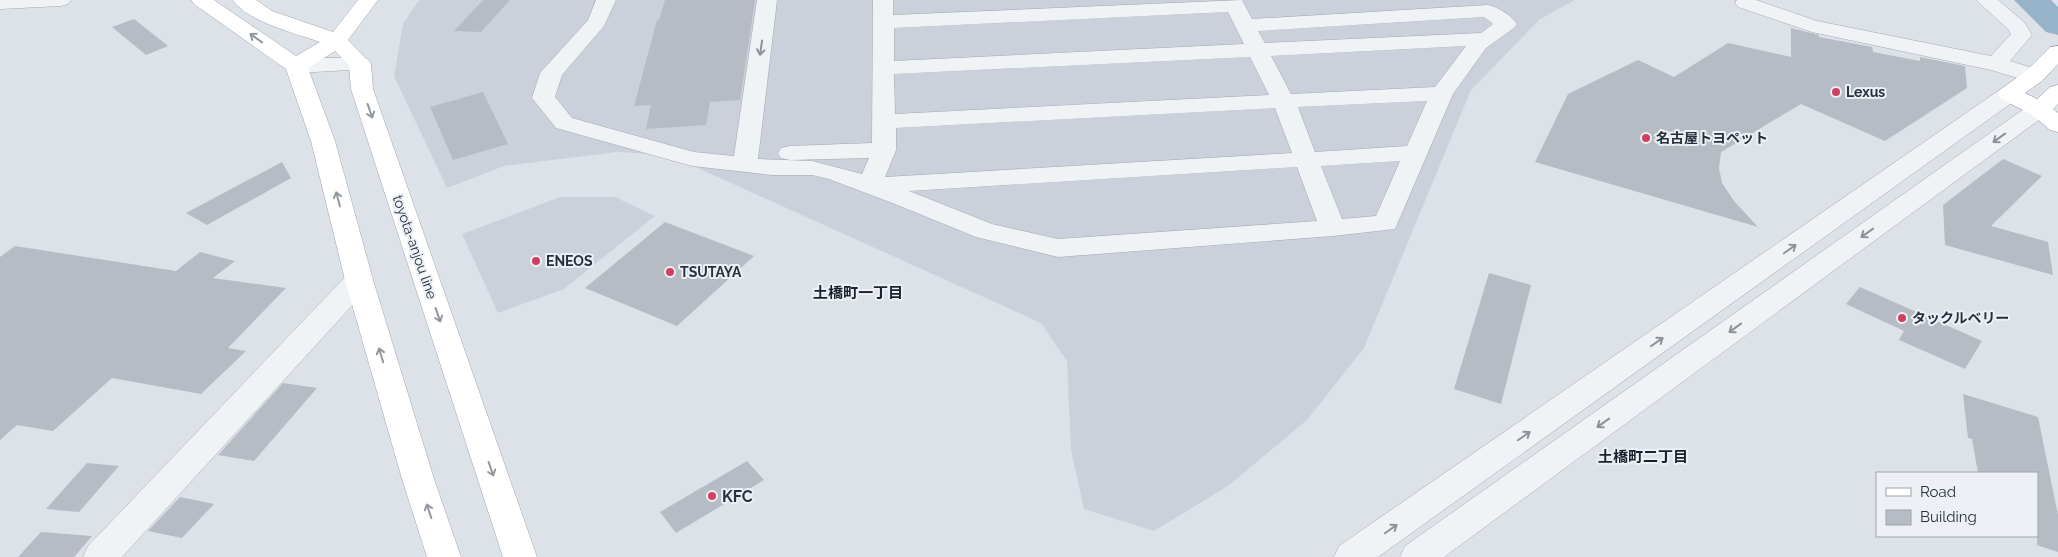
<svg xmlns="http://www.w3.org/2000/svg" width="2058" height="557" font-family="Raleway,'Noto Sans JP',sans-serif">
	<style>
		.built { fill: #cbd1da }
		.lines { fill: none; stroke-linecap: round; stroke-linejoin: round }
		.river { fill: #97b3c9; fill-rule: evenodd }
		.building { fill: #b5bcc4 }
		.minor-casing { stroke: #a3a9b2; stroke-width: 1 }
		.major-casing { stroke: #9da7b3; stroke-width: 1 }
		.highway-casing { stroke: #85919e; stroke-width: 1 }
		.minor { fill: #f0f3f6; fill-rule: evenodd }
		.major { fill: #fff; fill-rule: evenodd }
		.highway { fill: #fff; fill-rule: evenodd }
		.oneway { stroke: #93989e }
		.oneway2 { stroke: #8c929a }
		.poi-dot { fill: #d03f5f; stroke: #edf1f5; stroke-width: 2 }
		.labels { text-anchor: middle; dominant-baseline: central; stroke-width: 4; stroke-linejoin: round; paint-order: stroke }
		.poi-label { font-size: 14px; font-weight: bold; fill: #27313e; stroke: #edf1f5; text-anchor: start }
		.street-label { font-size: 14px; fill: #27313e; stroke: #edf1f5 }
		.neighbourhood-label { font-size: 15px; font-weight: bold; fill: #19222f; stroke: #edf1f5 }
		.near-poi-label { font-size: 16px; font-weight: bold; fill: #27313e; stroke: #edf1f5; text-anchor: start }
	</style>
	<rect width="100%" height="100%" fill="#dde2e8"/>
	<g class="built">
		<path d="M419,0H1575L1540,19L1471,90L1364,348L1307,420L1228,486L1154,531L1084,509L1071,450L1067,361L1041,323L669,155L617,152L504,166L447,188L394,76L403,24Z"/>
		<path d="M560,197H615L655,216L564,289L498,313L462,234Z"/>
	</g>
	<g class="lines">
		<path class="river" d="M2014,0H2051L2058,7V35L2046,32Z"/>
	</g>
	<g class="building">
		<path d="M483,0H510L481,32L454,31Z"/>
		<path d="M665,0H755L740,100L710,102L706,125L646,129L651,105L634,106L657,20H659Z"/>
		<path d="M134,19L168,46L146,55L112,27Z"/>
		<path d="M1791,28L1819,35V37L1872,47L1873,52L1920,61V57L1965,66L1967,88L1885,141L1801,104L1721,152L1719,168L1722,183L1734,201L1758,227L1535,162L1568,94L1638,60L1674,77L1728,43L1791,57Z"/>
		<path d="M483,92L508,144L453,160L430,107Z"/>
		<path d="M2003,159L2042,176L1991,226L2048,242L2053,275L1945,245L1943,205Z"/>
		<path d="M282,162L291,178L207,225L186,213Z"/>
		<path d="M665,222L754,256L677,326L585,288Z"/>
		<path d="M15,246L176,271L200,252L235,261L213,278L286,288L228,348L246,351L201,394L112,378L53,431L17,425L0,440V257Z"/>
		<path d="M1489,273L1531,285L1501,404L1454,389Z"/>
		<path d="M1860,287L1982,341L1965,369L1899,340L1904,331L1846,304Z"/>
		<path d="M283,383L317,388L254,461L218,455Z"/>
		<path d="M1963,394L2038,417L2058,515V552L2037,545V473H1978L1972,439L1968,438Z"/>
		<path d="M747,461L764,480L676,533L660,512Z"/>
		<path d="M87,463L119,466L79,512L46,509Z"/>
		<path d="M180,497L214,504L182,538L148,531Z"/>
		<path d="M41,532L92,536L74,557H18Z"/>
	</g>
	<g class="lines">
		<defs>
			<g id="minor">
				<path d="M0,0H71L68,4L61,6L0,9Z"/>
				<path d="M596,0H616L604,26L562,75L555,97L572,118L694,152L734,156L757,0H777L758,159L812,161L862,174L869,158L790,160L781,158L778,153L781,148L790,146L872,143L873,0H893V15L1242,0L1252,19L1488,5C1498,7 1511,15 1517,24L1514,28L1486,48L1453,94L1395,229L1333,236L1058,257L976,237L895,204L829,179L812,175H772L692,166L556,128L532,98L540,73L588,20ZM1228,12L1244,44L894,61V28ZM1484,17L1493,24L1481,33L1265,43L1258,31ZM1466,46L1435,87L1291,94L1271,56ZM1250,57L1269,95L895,114L894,74ZM1427,101L1407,146L1315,152L1298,107ZM1275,108L1292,153L885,177L896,150V128ZM1400,161L1376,216L1342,219L1321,166ZM1297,167L1317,221L1058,239L992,224L909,191Z"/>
				<path d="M1737,0H1756L1817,21L1991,56L2011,34L2008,29L1976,0H1998L2024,22L2032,35L2010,61L2042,71L2045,76L2042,81L2034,83L1991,70L1812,32L1738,7L1735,3Z"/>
				<path d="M360,57L368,59L371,64L368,69L296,73L288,71L285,66L288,61L296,59Z"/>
				<path d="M2009,87L2017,89L2020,94L2017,99L1378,557H1334L1339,546L2001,89Z"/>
				<path d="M2039,102L2047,104L2050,109L2047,114L1444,557H1400L1405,546L2031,104Z"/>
				<path d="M359,271L369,273L373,280L369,287L122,557H83L88,546L349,273Z"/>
			</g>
			<path id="major" d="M191,0H214L296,56L320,42C295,33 248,22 233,0H256L272,11L333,32L358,0H378L348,40L371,64L373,89L537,557H503L351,89L349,65L335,51L308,68L335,141L373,280L434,479L461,557H427L402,479L345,280L311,141L286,69L194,4Z"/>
			<path id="highway" d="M2058,46V64L2042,81L2025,93L2037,99L2050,87L2058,85V104L2053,109L2058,113V132L2050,130L2031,114L2001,99L1998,94L2001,89L2026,71L2050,47Z"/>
		</defs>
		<use href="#minor" class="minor-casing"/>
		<use href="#major" class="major-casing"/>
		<use href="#highway" class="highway-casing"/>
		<use href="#minor" class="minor"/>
		<use href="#major" class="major"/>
		<use href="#highway" class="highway"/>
	</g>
	<defs><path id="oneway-shaft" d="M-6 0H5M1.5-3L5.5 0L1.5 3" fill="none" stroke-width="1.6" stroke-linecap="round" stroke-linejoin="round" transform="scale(1.25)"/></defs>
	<g class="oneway">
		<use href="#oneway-shaft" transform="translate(256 38) rotate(-144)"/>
		<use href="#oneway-shaft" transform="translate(370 111) rotate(71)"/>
		<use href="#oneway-shaft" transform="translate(338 199) rotate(-105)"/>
		<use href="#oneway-shaft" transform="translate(438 315) rotate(71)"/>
		<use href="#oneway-shaft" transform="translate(381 355) rotate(-107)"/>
		<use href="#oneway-shaft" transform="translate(491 469) rotate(71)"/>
		<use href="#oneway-shaft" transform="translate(429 511) rotate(-108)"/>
	</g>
	<g class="oneway2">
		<use href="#oneway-shaft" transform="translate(761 48) rotate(98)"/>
		<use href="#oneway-shaft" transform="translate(1999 138) rotate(144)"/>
		<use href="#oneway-shaft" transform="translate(1867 233) rotate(144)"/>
		<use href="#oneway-shaft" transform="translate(1790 249) rotate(-35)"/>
		<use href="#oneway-shaft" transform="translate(1735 328) rotate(144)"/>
		<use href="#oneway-shaft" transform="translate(1657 342) rotate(-35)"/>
		<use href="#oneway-shaft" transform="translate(1603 423) rotate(144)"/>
		<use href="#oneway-shaft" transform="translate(1524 436) rotate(-35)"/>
		<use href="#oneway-shaft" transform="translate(1391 529) rotate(-35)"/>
	</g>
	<g class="poi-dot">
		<circle cx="1836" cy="92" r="5"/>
		<circle cx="1646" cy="138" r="5"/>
		<circle cx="536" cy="261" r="5"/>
		<circle cx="670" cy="272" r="5"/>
		<circle cx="1902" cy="318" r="5"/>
		<circle cx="712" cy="496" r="5"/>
	</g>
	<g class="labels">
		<g class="poi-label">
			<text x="1846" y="92">Lexus</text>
			<text x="1656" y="138">名古屋トヨペット</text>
			<text x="546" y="261">ENEOS</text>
			<text x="680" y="272">TSUTAYA</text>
			<text x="1912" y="318">タックルベリー</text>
		</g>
		<g class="street-label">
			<text transform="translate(415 247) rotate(71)">toyota-anjou line</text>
		</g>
		<g class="neighbourhood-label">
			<text x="858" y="293">土橋町一丁目</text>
			<text x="1643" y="457">土橋町二丁目</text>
		</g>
		<g class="near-poi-label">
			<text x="722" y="496">KFC</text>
		</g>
	</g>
	<rect x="1876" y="472" width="162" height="65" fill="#edf1f5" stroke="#9ea4ac"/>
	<rect x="1886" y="488" width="25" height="8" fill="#ffffff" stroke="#9ea4ac"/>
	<text x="1920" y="497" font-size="15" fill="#27313e">Road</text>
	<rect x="1886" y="510" width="25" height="15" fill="#b5bcc4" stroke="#9ea4ac"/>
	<text x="1920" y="522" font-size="15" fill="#27313e">Building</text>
</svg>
